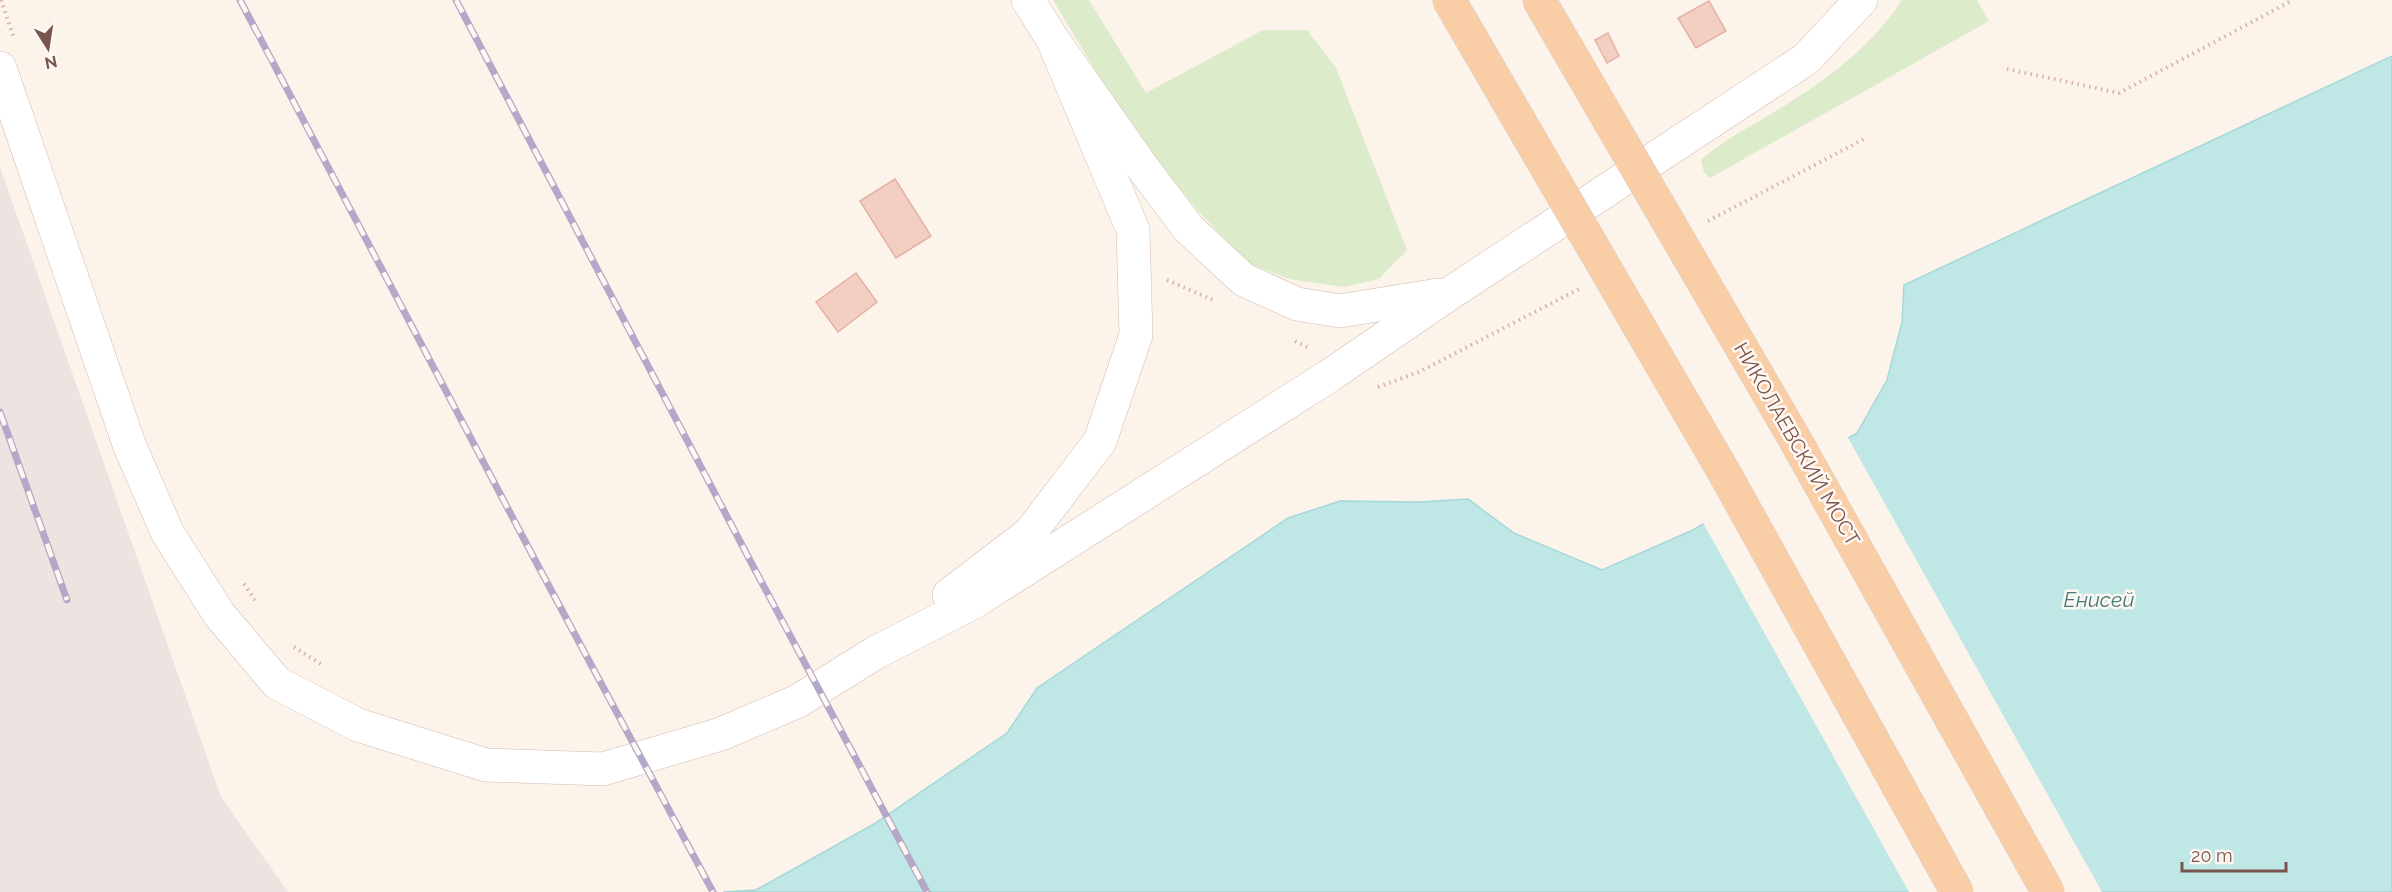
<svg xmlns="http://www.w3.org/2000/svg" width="2392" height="892" font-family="Raleway,sans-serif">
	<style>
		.industrial { fill: #ece4e0 }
		.green { fill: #dcebc9 }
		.water { fill: #bfe7e6; stroke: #a5d8d8; stroke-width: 1.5 }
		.pier { fill: #fcf3eb }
		.building { fill: #f2cec3; stroke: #e4b2a3; stroke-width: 1.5 }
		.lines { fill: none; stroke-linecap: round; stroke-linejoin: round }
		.secondary-casing { stroke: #d5bbb0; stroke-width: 34 }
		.path { stroke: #d7b1a5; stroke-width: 4; stroke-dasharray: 1.5 4.5; stroke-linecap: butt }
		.secondary { stroke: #fff; stroke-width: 33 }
		.rail-casing { stroke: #b4a8c8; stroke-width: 7 }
		.rail { stroke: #fff8f2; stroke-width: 4.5; stroke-dasharray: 14; stroke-linecap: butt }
		.primary-bridge-casing { stroke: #d9d0cd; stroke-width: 34; stroke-linecap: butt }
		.primary-bridge { stroke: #f9cda6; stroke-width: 33 }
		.labels { text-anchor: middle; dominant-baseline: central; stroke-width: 5; stroke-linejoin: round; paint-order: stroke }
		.street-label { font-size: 20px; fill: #78564d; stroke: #fff8f2 }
		.water-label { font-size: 21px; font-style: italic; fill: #407c7c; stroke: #fff8f2 }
	</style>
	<rect width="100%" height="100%" fill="#fcf3eb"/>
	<path class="industrial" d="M0,167L221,797L288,892H0Z"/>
	<g class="green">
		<path d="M1053,0H1089L1146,93L1263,30H1307L1336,68L1407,250L1379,279L1343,287L1289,279L1250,264L1197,210L1124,118Z"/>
		<path d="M1902,0H1977L1989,21L1710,178L1704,172L1701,160C1721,142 1743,131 1766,117C1818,86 1869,51 1902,0Z"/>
	</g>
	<path class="water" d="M2392,56V892H723L756,890L874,824L1007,733L1037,688L1288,518L1340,501L1419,502L1468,499L1514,533L1602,570L1693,530L1857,433L1887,380L1902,322L1904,285Z"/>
	<path class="pier" d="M1847,436L2102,892H1909L1702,521Z"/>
	<g class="building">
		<path d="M1709,1L1726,31L1696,48L1678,18Z"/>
		<path d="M1608,33L1619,56L1607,63L1595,40Z"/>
		<path d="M895,179L931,236L896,258L860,201Z"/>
		<path d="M856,273L877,302L838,332L816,302Z"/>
	</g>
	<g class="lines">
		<defs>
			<g id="secondary">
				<path d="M1028,0L1053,40L1143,168L1189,229L1244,280L1297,304L1340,311L1438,295"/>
				<path d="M0,68L129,444L167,532L219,614L277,683L358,725L486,765L603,769L721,734L798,701L875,653L974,602L1329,376L1449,294L1806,59L1861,0"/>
				<path d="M949,595L1030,533L1100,441L1136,335L1133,230L1053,40"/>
			</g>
		</defs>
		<use href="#secondary" class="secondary-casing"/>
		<g class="path">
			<path d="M1,0L14,38"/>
			<path d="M2007,69L2119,93L2293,0"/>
			<path d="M1708,221L1866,138"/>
			<path d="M1167,280L1213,300"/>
			<path d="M1295,341L1309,348"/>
			<path d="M1378,387L1419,372L1579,289"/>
			<path d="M244,584L255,600"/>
			<path d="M294,647L321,664"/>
		</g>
		<use href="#secondary" class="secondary"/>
		<defs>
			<g id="rail">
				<path d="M240,0L535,560L713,892"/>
				<path d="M456,0L753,566L927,892"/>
				<path d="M0,412L67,600"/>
			</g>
		</defs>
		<use href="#rail" class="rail-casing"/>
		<use href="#rail" class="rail"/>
		<defs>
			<g id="primary-bridge">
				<path d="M1449,0L1725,474L1957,892"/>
				<path d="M1539,0L1793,436L2048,892"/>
			</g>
		</defs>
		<use href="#primary-bridge" class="primary-bridge-casing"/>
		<use href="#primary-bridge" class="primary-bridge"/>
	</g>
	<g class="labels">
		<g class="street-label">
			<text transform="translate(1797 444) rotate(60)">НИКОЛАЕВСКИЙ МОСТ</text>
		</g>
		<g class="water-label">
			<text x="2099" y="599">Енисей</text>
		</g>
	</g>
	<g transform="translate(48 48) rotate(168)" stroke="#fff8f2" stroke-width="4.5" paint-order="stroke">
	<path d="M0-4.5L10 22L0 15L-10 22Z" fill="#78564d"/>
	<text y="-9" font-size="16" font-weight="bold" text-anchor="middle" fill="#78564d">N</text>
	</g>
	<path d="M2182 862v9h104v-9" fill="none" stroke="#78564d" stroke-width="3"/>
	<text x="2191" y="862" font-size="18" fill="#78564d" stroke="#fff8f2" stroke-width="4.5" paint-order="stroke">20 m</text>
</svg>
